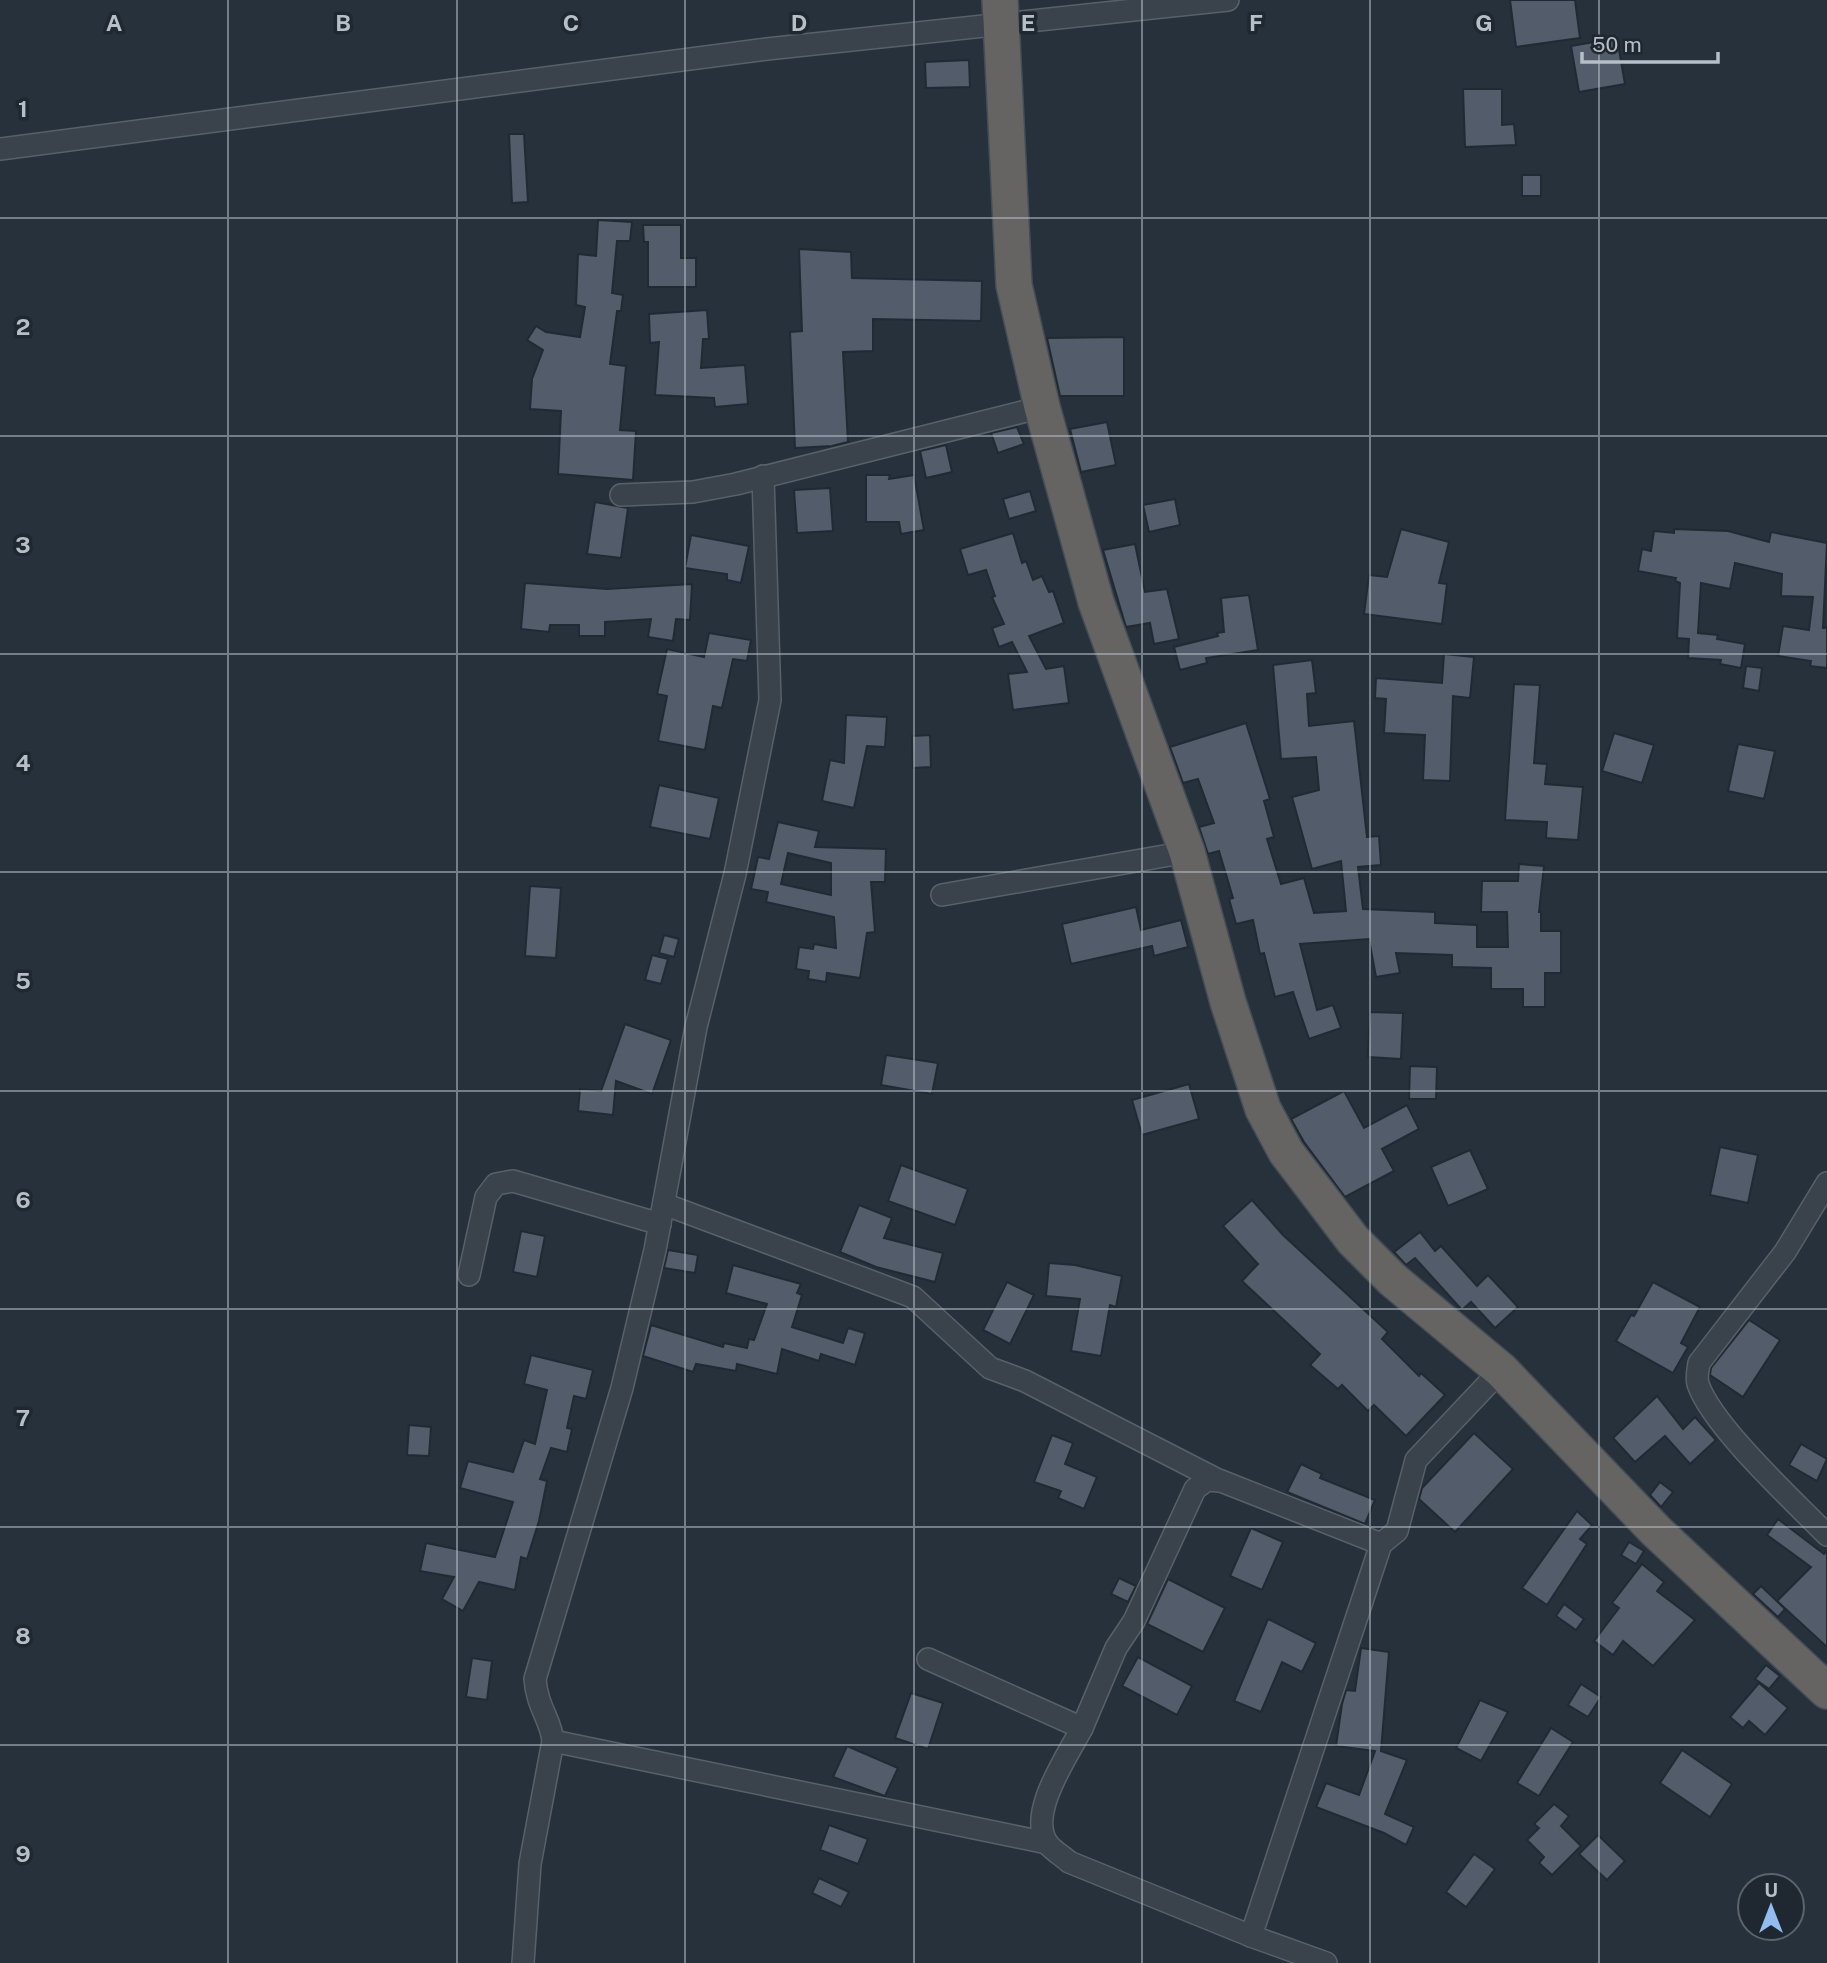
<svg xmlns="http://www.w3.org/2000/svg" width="1827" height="1963" font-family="'Public Sans',sans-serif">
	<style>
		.building { fill: #525c6a; stroke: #212a33; stroke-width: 2; fill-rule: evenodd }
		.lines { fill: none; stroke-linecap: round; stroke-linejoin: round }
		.minor-casing { stroke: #58616a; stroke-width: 24 }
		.trunk-casing { stroke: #454e57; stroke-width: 38 }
		.minor { stroke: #3a434c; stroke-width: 21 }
		.trunk { stroke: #656462; stroke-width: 35 }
		.grid { fill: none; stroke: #b6bec7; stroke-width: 2; stroke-opacity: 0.55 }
		.grid-label { font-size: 23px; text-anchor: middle; font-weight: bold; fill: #b6bec7; stroke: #1f2831; stroke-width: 7; stroke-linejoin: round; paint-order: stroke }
	</style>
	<rect width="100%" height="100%" fill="#26313c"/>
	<g class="building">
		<path d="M1510,0H1575L1580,38L1516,47Z"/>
		<path d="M1617,38L1625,84L1579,92L1571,46Z"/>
		<path d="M969,60L970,87L926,88L925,62Z"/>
		<path d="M1463,89H1502V125L1514,124L1516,145L1465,147Z"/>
		<path d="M509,134H524L528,202L512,203Z"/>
		<rect x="1522" y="175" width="19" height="21"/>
		<path d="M598,220L632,222L630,241H617L612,293L623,295L621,311H617L610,364L626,366L620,430L636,431L633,480L558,474L561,411L530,409L532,379L543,350L527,340L536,326L546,332L580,337L585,307L576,305L578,254L596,256Z"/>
		<path d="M643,225H681V258H696V287H648V242H644Z"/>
		<path d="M799,249L851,252L852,278L982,281L981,321L873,319V351L843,352L848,442L832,446L795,448L790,332L802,331Z"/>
		<path d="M707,310L709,339H703L701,368L745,365L748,404L715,407L714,398L655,395L659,342L650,343L649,314Z"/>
		<path d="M1124,337V396H1060L1047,338Z"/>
		<path d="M1107,422L1116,465L1081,472L1070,429Z"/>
		<path d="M1017,427L1024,444L998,453L991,433Z"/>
		<path d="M946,445L952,472L926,478L920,451Z"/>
		<path d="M866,475H890L889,479L914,475L924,530L901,534L899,522H866Z"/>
		<path d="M830,488L833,531L797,533L794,490Z"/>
		<path d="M1030,491L1036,511L1009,519L1003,499Z"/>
		<path d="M1175,499L1180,525L1149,532L1143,505Z"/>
		<path d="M595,502L628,508L621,558L587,554Z"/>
		<path d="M1401,529L1449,542L1439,583L1447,584L1442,624L1364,614L1369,575L1387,577Z"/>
		<path d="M1674,529L1728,531L1769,542L1771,532L1827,543L1823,628H1827V668L1810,666L1811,661L1778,656L1783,626L1809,630L1813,597L1781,596L1782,574L1735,563L1730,589L1701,583L1698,633L1718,635L1717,639L1745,644L1741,668L1720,664L1721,660L1688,658L1689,639L1677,638L1680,583L1675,581L1676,578L1638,571L1642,549L1651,551L1654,531L1674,533Z"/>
		<path d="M1013,533L1022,563L1026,561L1033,580L1042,576L1049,592L1053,591L1064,623L1029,636L1046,669L1064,666L1069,703L1013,710L1008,674L1027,672L1012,642L999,647L992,628L1004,624L992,597L995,596L986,570L968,575L960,549Z"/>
		<path d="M691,535L749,546L741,583L727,580V574L685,568Z"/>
		<path d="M1135,544L1145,592L1167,589L1179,639L1154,644L1150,623L1126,627L1103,550Z"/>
		<path d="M525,583L607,589L692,584L690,620L676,619L673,641L648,637L651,619L605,622V636H579V625H550L549,632L521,629Z"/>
		<path d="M1249,595L1258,650L1206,658L1207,663L1180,670L1174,647L1218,636L1217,633L1224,632L1221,598Z"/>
		<path d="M709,633L751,640L747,661L733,659L722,708L713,706L705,750L658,741L667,696L657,694L667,649L704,657Z"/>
		<path d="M1444,654L1474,657L1470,698L1453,696L1450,781L1423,780L1425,735L1384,733L1386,699L1375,698L1376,678L1442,683Z"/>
		<path d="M1312,660L1316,693L1307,694L1309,726L1354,721L1367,837L1379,836L1381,865L1358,867L1363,909L1435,912V923L1477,925V947H1508L1507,912H1481L1482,881H1518L1519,864L1544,866L1539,912H1541V931H1561V973H1545V1007H1523V989H1491V968L1452,967V955L1396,953L1400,973L1376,977L1369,939L1300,944L1317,1010L1333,1005L1341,1028L1309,1039L1293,992L1275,997L1264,953L1260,954L1253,920L1236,924L1229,899L1233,898L1219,851L1208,854L1199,827L1214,823L1198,779L1183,783L1170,747L1246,723L1270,799L1264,801L1274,837L1267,839L1281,884L1304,878L1314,913L1346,911L1341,861L1312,869L1292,797L1319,790L1316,757L1281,759L1273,665Z"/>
		<path d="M1746,666L1762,668L1759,691L1743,688Z"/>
		<path d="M1514,684L1540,685L1534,763L1547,764L1545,784L1583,787L1578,840L1546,838L1547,822L1505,820Z"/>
		<path d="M846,715L887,717L885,747L867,746L854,808L822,801L830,760L844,763Z"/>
		<path d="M1614,733L1654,745L1642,783L1602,771Z"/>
		<path d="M930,735L931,767L913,768L912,736Z"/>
		<path d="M1738,744L1775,751L1764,799L1728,791Z"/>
		<path d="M659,785L719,798L710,839L650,827Z"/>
		<path d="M778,822L819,831L815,847L886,849L885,882H871L875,932L867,933L860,978L827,973L826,982L808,979L809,971L796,969L799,947L813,949L814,944L836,948L834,917L766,902L768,892L751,889L758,857L769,859ZM788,853L831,863V895L781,884Z"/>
		<path d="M530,886L561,888L556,958L525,956Z"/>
		<path d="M1136,907L1141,930L1181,920L1188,947L1154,956L1152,946L1071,964L1062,924Z"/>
		<path d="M664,935L679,939L674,957L659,953Z"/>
		<path d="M652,955L668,959L661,984L645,980Z"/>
		<path d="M1370,1012L1403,1013L1401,1059L1368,1057Z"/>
		<path d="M625,1024L671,1040L652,1094L616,1081L613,1115L578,1111L580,1089L601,1091Z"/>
		<path d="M886,1055L938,1063L932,1094L881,1085Z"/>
		<path d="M1410,1066L1437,1067L1436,1099H1409Z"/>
		<path d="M1189,1084L1199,1119L1142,1135L1132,1100Z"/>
		<path d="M1344,1091L1364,1128L1407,1105L1419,1129L1382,1149L1394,1171L1345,1197L1304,1142L1291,1119Z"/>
		<path d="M1720,1147L1758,1155L1748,1203L1710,1195Z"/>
		<path d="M1470,1150L1488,1189L1448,1206L1431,1167Z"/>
		<path d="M901,1165L968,1189L955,1225L888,1201Z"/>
		<path d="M1252,1200L1283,1235L1388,1332L1382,1339L1419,1376L1421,1373L1445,1395L1406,1436L1374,1405L1368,1411L1342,1385L1338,1389L1310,1365L1320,1354L1242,1281L1258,1264L1223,1226Z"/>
		<path d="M859,1205L892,1218L884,1238L943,1253L935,1282L876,1267L840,1252Z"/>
		<path d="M521,1231L545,1236L537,1277L513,1272Z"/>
		<path d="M1420,1232L1435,1251L1441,1246L1477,1286L1488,1275L1518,1307L1495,1328L1471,1302L1462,1310L1415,1258L1406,1265L1394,1252Z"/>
		<path d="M668,1250L698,1255L695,1273L664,1268Z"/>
		<path d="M1049,1263L1075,1265L1122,1276L1116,1307L1110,1305L1101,1356L1071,1351L1080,1299L1046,1296Z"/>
		<path d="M733,1265L801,1284L797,1293L802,1295L792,1327L843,1343L848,1328L865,1333L855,1365L821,1354L819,1361L782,1349L777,1374L737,1364L736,1371L696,1364L693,1372L643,1356L651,1325L723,1347L724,1343L747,1348L749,1339L754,1340L767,1304L726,1293Z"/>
		<path d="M1007,1282L1034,1295L1010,1344L983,1330Z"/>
		<path d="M1653,1282L1700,1307L1681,1343L1688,1347L1673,1373L1616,1341L1631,1315L1634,1316Z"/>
		<path d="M1749,1320L1780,1340L1743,1397L1710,1375L1711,1368Z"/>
		<path d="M531,1355L593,1370L586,1399L574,1396L567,1428L572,1429L567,1452L551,1448L540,1479L547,1481L539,1521L527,1559L521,1557L515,1590L479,1582L463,1611L442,1599L454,1577L420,1571L426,1543L495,1557L513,1502L460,1488L468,1461L513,1472L524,1440L535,1444L547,1390L524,1384Z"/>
		<path d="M1657,1396L1683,1429L1695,1417L1716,1440L1690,1464L1665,1436L1635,1462L1613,1438Z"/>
		<path d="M409,1425L431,1427L429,1456L407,1455Z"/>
		<path d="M1474,1433L1513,1469L1455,1532L1419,1499L1422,1488Z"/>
		<path d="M1052,1435L1073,1443L1065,1464L1097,1477L1084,1509L1058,1498L1061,1491L1034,1482Z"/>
		<path d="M1801,1444L1827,1459L1817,1481L1789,1465Z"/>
		<path d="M1301,1464L1322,1474L1320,1478L1375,1500L1365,1524L1287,1492Z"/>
		<path d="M1660,1482L1673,1492L1661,1507L1650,1495Z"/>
		<path d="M1577,1511L1592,1525L1580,1539L1587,1544L1547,1605L1522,1588Z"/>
		<path d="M1778,1519L1824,1554L1827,1551V1647L1777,1601L1811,1567L1767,1535Z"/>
		<path d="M1251,1528L1283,1542L1262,1590L1230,1576Z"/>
		<path d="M1629,1542L1644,1551L1636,1564L1621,1555Z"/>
		<path d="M1642,1564L1664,1582L1657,1591L1695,1620L1653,1666L1623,1641L1613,1655L1594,1641L1619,1608L1612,1603Z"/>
		<path d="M1119,1578L1136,1586L1128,1602L1111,1594Z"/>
		<path d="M1168,1579L1225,1608L1203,1652L1147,1624Z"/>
		<path d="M1761,1586L1785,1609L1778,1617L1753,1594Z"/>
		<path d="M1564,1604L1584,1619L1576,1630L1556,1616Z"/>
		<path d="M1268,1619L1316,1643L1302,1672L1282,1662L1261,1712L1234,1701Z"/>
		<path d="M1361,1648L1389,1652L1381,1751L1407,1760L1385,1814L1414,1827L1406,1845L1384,1833L1316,1807L1326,1783L1359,1795L1375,1751L1336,1746L1342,1704L1346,1690L1355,1691Z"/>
		<path d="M1138,1657L1192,1686L1177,1715L1122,1686Z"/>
		<path d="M472,1658L492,1661L487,1700L466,1697Z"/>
		<path d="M1766,1665L1780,1676L1769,1689L1755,1679Z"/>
		<path d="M1759,1683L1788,1708L1765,1735L1749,1721L1743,1728L1730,1717Z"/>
		<path d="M1581,1684L1601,1697L1588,1717L1568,1705Z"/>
		<path d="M911,1693L943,1703L928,1749L895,1738Z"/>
		<path d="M1480,1700L1508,1712L1481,1761L1456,1748Z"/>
		<path d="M1551,1728L1573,1742L1539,1796L1517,1783Z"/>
		<path d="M847,1746L898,1768L885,1796L833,1777Z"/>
		<path d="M1682,1750L1732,1784L1710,1817L1660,1783Z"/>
		<path d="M1554,1804L1569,1816L1561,1826L1581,1846L1552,1875L1539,1863L1544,1857L1527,1840L1539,1828L1534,1824Z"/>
		<path d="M829,1825L868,1839L858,1864L820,1850Z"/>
		<path d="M1598,1835L1625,1861L1607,1880L1579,1854Z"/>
		<path d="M1474,1854L1495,1869L1466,1907L1446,1892Z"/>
		<path d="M819,1878L849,1892L841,1907L812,1893Z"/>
	</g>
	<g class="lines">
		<defs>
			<g id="minor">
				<path d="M0,149L767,49L1228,0"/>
				<path d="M621,495L693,492L736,484L1042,407"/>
				<path d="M942,895L1187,852"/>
				<path d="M1827,1183L1785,1252L1699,1363C1698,1370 1696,1378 1698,1384C1712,1426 1794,1501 1827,1535"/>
				<path d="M664,1204L913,1297L990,1368L1025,1381L1220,1481"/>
				<path d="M469,1275L486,1197L496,1184L513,1181L660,1224"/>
				<path d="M928,1659L1082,1728L1116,1648L1134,1621L1195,1489L1207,1480L1221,1481L1381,1544L1397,1531L1416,1460L1501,1370"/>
				<path d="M1082,1728C1068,1755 1026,1815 1048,1844C1053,1851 1063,1856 1069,1862L1251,1936L1326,1963"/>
				<path d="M553,1741L1047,1843"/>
				<path d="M1251,1936L1381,1544"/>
				<path d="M523,1963L530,1864L553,1741C551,1720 537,1707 535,1679L622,1388L655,1250L696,1027L735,874L770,700L763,476"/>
			</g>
			<path id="trunk" d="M1000,0L1014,285L1042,407L1096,602L1187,852L1228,1002L1263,1109L1286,1152L1353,1240L1393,1280L1501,1370L1656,1531L1827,1691"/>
		</defs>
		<use href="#minor" class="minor-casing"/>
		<use href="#trunk" class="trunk-casing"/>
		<use href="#minor" class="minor"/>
		<use href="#trunk" class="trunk"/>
	</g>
	<path class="grid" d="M228,0V1963M457,0V1963M685,0V1963M914,0V1963M1142,0V1963M1370,0V1963M1599,0V1963M0,218H1827M0,436H1827M0,654H1827M0,872H1827M0,1091H1827M0,1309H1827M0,1527H1827M0,1745H1827"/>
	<g class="grid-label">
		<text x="114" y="31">A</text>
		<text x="343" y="31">B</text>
		<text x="571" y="31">C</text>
		<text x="799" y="31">D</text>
		<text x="1028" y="31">E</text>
		<text x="1256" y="31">F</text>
		<text x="1484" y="31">G</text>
		<text x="23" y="117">1</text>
		<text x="23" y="335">2</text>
		<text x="23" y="553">3</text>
		<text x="23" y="771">4</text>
		<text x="23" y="989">5</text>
		<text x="23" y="1208">6</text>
		<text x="23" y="1426">7</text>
		<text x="23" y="1644">8</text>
		<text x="23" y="1862">9</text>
	</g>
	<g transform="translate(1771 1907)"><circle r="33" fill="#1f2831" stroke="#5b646d" stroke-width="2"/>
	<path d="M0-5L12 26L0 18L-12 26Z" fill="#93bcef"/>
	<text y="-10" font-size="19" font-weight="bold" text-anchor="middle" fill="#b6bec7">U</text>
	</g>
	<path d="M1582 52v10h136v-10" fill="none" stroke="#b6bec7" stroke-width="3.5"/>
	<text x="1592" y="52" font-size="21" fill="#b6bec7" stroke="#1f2831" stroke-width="5" paint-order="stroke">50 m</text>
</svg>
